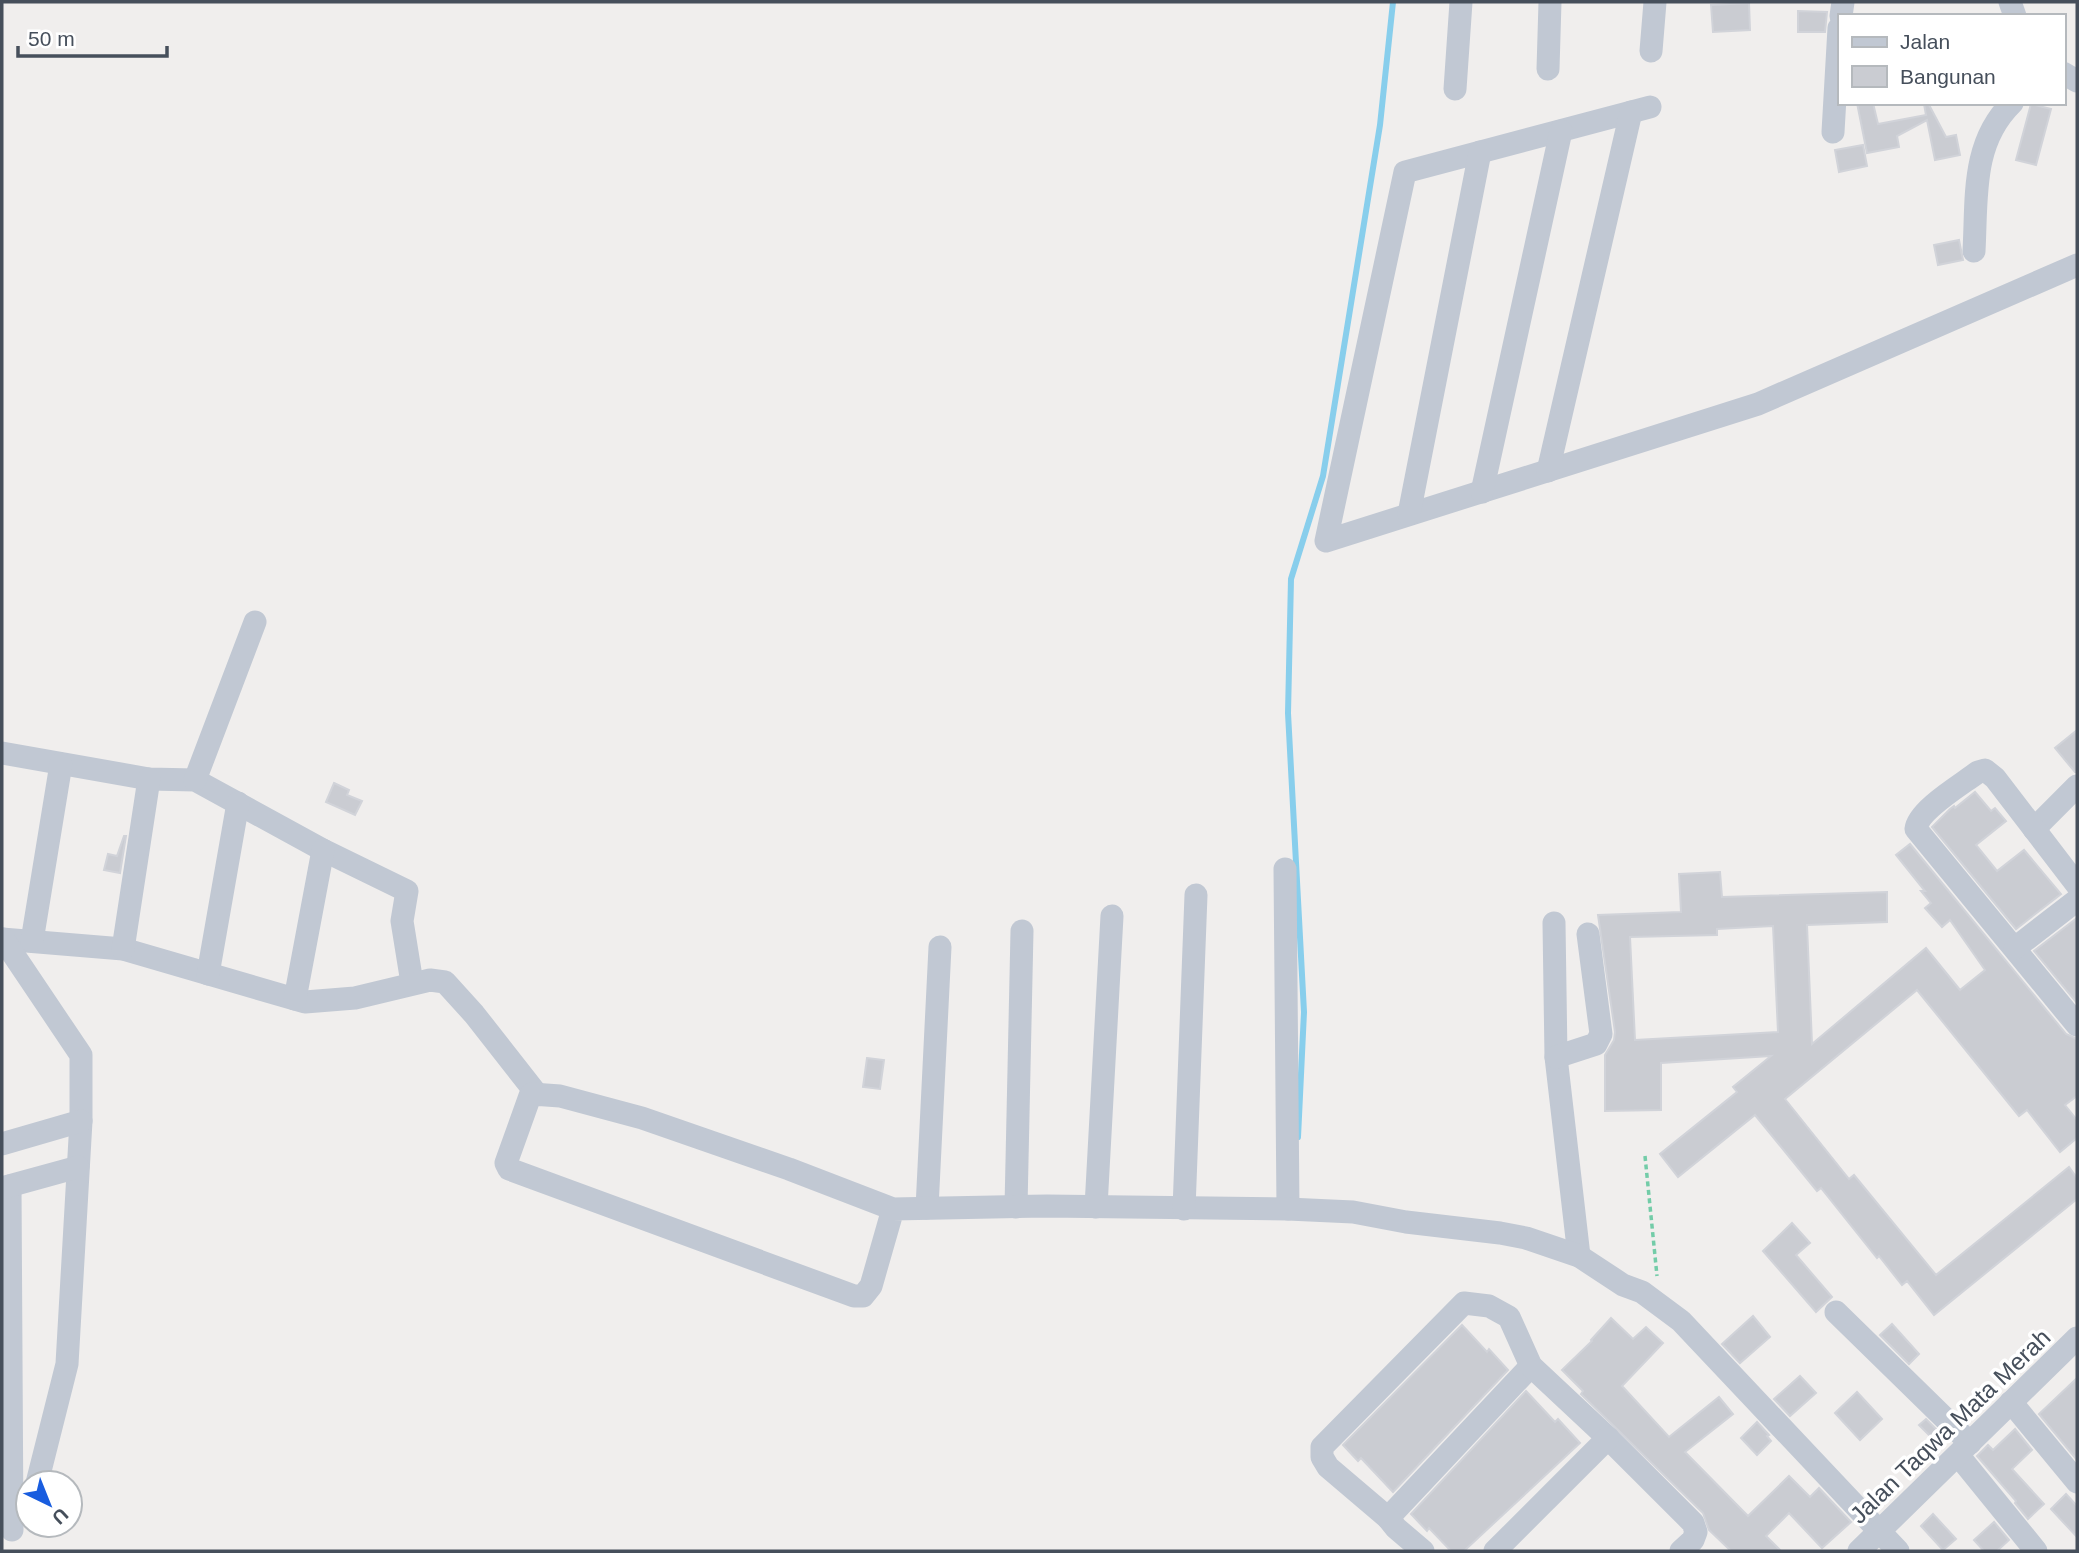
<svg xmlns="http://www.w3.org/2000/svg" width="2079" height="1553" font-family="Arial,sans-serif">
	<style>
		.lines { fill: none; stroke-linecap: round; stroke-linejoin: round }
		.stream { stroke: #88ceec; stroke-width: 6 }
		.building { fill: #caccd2; stroke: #d1d3d9; stroke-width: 2; fill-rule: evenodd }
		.path { stroke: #73cca8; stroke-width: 3.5; stroke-dasharray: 5 3.5; stroke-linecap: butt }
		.minor { stroke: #c1c8d3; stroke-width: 23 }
		.labels { text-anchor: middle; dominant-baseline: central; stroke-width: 7; stroke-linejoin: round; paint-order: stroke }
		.street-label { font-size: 24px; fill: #464f5b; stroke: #fff }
	</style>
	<rect width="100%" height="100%" fill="#f0eeed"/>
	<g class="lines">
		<path class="stream" d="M1298,1137L1304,1012L1288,713L1291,579L1323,476L1380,125L1393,2"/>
	</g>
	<g class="building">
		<path d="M1749,3L1750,30L1713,32L1711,5Z"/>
		<path d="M1798,11L1827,12L1825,32H1798Z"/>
		<path d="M1857,103H1873L1878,124L1926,115L1924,104L1928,103L1946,137L1956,135L1960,155L1935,160L1927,120L1897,136L1899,147L1867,153Z"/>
		<path d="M2031,104L2051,109L2036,165L2016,160Z"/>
		<path d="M1863,145L1867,166L1839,172L1835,150Z"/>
		<path d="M1959,240L1963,260L1938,265L1934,245Z"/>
		<path d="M2077,730V772H2075L2055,748Z"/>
		<path d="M334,783L349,790L347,795L362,801L355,815L326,802Z"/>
		<path d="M1975,792L1991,811L1995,808L2006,821L1976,845L1997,871L2024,850L2061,894L2016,929L1932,827L1950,809L1954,806L1955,808Z"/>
		<path d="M124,836H126L120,873L104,870L108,854L117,856Z"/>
		<path d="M1910,844L2066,1034L2077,1039V1096L2065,1105L2077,1120V1138L2060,1152L2027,1110L2019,1116L1917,990L1785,1099L1849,1179L1854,1175L1936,1275L2069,1167L2077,1178V1199L1934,1315L1907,1281L1902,1285L1879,1256L1877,1258L1821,1188L1817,1191L1755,1115L1678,1177L1660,1154L1737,1092L1733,1087L1771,1056L1661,1063V1110L1605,1111V1055L1614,1040L1615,1032L1598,915L1681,912L1679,874L1720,872L1722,897L1887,892V922L1807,925L1812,1044L1926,948L1960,990L1985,970L1950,920L1942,927L1925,908L1931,903L1921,891H1925L1896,855ZM1773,926L1778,1032L1635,1040L1630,937L1717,935V929Z"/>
		<path d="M2077,918V1003L2034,951Z"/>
		<path d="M867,1058L884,1060L880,1089L863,1087Z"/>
		<path d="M1792,1223L1810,1243L1796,1255L1832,1297L1816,1312L1763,1251Z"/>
		<path d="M1753,1316L1770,1337L1740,1363L1722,1344Z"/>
		<path d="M1611,1318L1633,1339L1646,1327L1663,1343L1622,1386L1669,1437L1719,1397L1733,1414L1685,1452L1748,1516L1789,1476L1810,1497L1819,1488L1851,1522L1822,1548L1789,1513L1766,1536L1781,1551H1731L1709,1530L1703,1513L1581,1394L1583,1391L1562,1370L1592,1341L1591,1340Z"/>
		<path d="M1892,1324L1919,1354L1909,1364L1880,1335Z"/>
		<path d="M1462,1325L1487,1352L1489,1349L1508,1370L1393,1492L1361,1458L1358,1461L1343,1445Z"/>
		<path d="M1800,1376L1816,1393L1790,1416L1774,1399Z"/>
		<path d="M2077,1378V1460L2039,1414Z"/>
		<path d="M1526,1391L1555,1422L1558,1419L1580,1443L1464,1551H1451L1429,1528L1427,1531L1411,1514Z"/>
		<path d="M1857,1392L1882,1419L1860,1440L1835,1413Z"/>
		<path d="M1926,1419L1945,1438L1939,1445L1919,1425Z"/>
		<path d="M1757,1422L1769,1435L1767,1436L1771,1441L1757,1455L1741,1438Z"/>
		<path d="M2015,1429L2032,1450L2012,1469L2044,1504L2028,1519L2015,1503L2016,1501L1977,1456L1988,1445L1993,1450Z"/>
		<path d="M2066,1494L2077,1506V1537L2051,1509Z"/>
		<path d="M1933,1514L1956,1539L1943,1550L1921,1526Z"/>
		<path d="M1994,1522L2009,1540L1997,1551H1984L1974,1540Z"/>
	</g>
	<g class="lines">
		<path class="path" d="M1645,1156L1657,1276"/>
		<g class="minor">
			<path d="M2010,2L2015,16"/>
			<path d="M1841,16L1843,2"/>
			<path d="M1651,51L1655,2"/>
			<path d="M1548,69L1550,2"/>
			<path d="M2063,73L2077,81"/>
			<path d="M1455,89L1461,2"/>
			<path d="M1650,107L1405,172L1326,541L1758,404L2077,265"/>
			<path d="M1833,132L1839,28"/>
			<path d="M1974,251C1977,198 1971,143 2012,103"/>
			<path d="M1548,471L1631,112"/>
			<path d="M1482,492L1561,131"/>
			<path d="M1409,514L1480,152"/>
			<path d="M2,753L149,779L195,780L323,850L407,891L402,921L412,983"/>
			<path d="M195,780L255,622"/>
			<path d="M2034,829L2077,786"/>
			<path d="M1285,869L1288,1209"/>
			<path d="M2077,885L1995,778L1985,770L1978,772C1961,785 1918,810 1916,829L2077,1025"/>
			<path d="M1554,923L1556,1057L1579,1256"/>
			<path d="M2,939L123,949L305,1002L355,998L430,980L445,982L474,1014L536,1093"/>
			<path d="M3,939L81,1055V1121L67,1364L37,1483"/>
			<path d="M32,941L61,764"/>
			<path d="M2015,948L2077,900"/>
			<path d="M123,949L149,779"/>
			<path d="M208,974L238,803"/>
			<path d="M295,999L323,850"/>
			<path d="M1556,1057L1596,1044L1601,1034L1588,934"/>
			<path d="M2,1144L81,1121"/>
			<path d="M10,1186L12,1530"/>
			<path d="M2,1188L78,1167"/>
			<path d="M1016,1207L1022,931"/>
			<path d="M1096,1207L1112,916"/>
			<path d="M927,1208L940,947"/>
			<path d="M893,1209L871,1286L863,1296H854L509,1169L506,1163L530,1096L532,1094L560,1096L642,1118L789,1169L893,1209L1047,1206L1288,1209L1353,1212L1406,1222L1500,1233L1526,1238L1579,1256L1623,1285L1642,1292L1681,1321L1898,1551"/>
			<path d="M1184,1209L1196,895"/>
			<path d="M1836,1312L1970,1443"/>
			<path d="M2011,1402L2077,1482"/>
			<path d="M1958,1455L2036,1551"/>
			<path d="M1388,1518L1531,1366"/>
			<path d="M1423,1551L1396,1528L1388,1518L1328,1467L1322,1457V1447L1464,1303L1489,1306L1509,1317L1531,1366L1608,1438L1693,1523L1696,1532L1693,1540L1681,1551"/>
			<path d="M1495,1551L1608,1438"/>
			<path d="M1859,1551L2077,1338"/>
		</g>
	</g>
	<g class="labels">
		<g class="street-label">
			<text transform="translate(1950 1426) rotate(-44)">Jalan Taqwa Mata Merah</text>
		</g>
	</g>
	<rect width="2079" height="1553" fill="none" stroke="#464f5b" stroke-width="7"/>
	<rect x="1838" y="14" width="228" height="91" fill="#ffffff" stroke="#b5b9bd" stroke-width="2"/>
	<rect x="1852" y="37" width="35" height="10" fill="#c1c8d3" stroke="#b5b9bd" stroke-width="2"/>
	<text x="1900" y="49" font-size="21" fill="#464f5b">Jalan</text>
	<rect x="1852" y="66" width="35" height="21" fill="#caccd2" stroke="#b5b9bd" stroke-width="2"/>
	<text x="1900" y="84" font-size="21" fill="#464f5b">Bangunan</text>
	<g transform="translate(49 1504) rotate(137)"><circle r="33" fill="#ffffff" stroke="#b5b9bd" stroke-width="2"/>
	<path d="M0-5L12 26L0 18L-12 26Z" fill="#195ddf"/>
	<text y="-10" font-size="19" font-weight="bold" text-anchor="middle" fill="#464f5b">U</text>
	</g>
	<path d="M18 46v10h149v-10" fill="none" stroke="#464f5b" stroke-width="3.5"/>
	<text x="28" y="46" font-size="21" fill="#464f5b" stroke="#ffffff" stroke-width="5" paint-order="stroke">50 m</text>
</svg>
